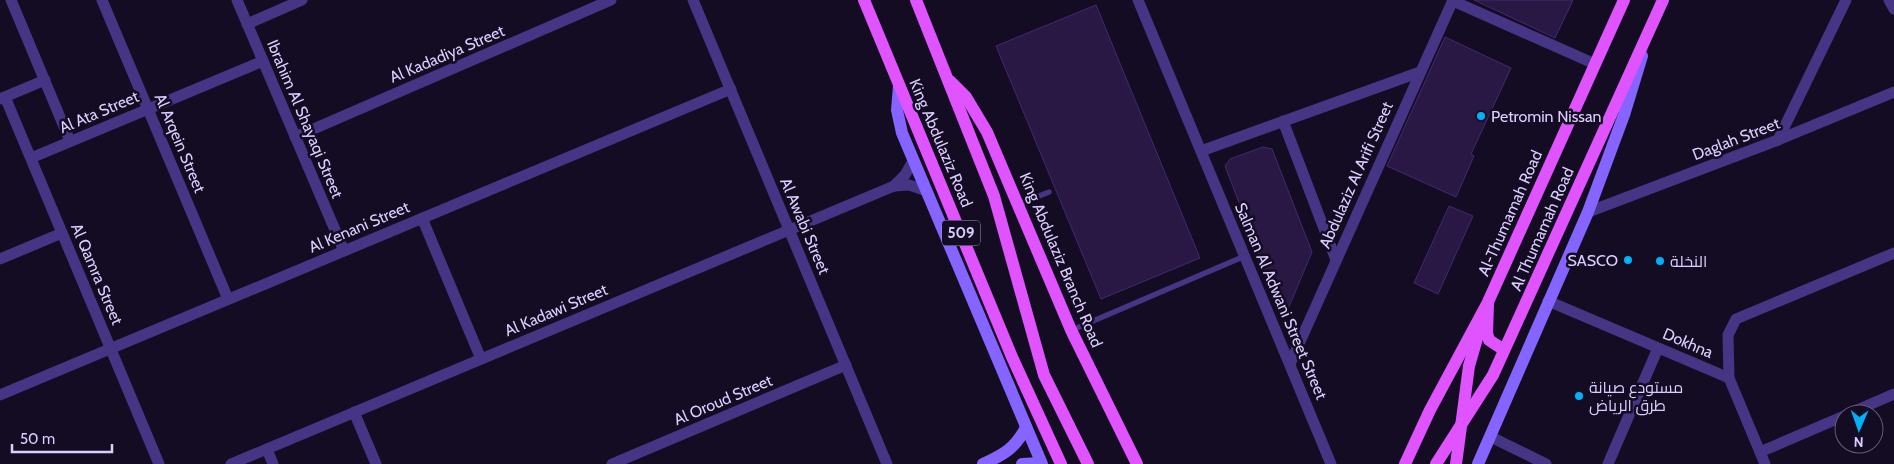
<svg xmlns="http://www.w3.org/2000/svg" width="1894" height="464" font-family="Cabin,Cairo,sans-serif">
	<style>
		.building { fill: #291744; stroke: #442872 }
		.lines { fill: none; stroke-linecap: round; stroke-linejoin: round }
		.lane { stroke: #463484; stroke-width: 5.5 }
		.street { stroke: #463484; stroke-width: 11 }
		.secondary { stroke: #8564ff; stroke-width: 12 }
		.primary { stroke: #df54ff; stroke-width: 12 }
		.poi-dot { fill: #00b1f8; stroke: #140c22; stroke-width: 2 }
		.labels { text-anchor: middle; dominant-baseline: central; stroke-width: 5; stroke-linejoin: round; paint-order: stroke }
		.shield { fill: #140c22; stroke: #a093bd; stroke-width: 1 }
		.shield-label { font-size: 15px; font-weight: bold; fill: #dccdff }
		.street-label { font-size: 16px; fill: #dccdff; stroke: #140c22 }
		.poi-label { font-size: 16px; fill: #dccdff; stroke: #140c22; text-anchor: start }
	</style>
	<rect width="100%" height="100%" fill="#140c22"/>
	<g class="building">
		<path d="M1474,0H1573L1555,38Z"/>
		<path d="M1096,5L1200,258L1101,299L996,46Z"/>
		<path d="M1445,37L1511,68L1471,154L1474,156L1456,197L1387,166Z"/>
		<path d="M1263,147L1272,149L1312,252L1288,309L1281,312L1225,166L1230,159Z"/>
		<path d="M1449,206L1473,216L1438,294L1414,283Z"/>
	</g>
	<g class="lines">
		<g class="lane">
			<path d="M1019,204L1049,192"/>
			<path d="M1072,330L1245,256"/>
		</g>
		<g class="street">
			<path d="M11,0L70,141"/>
			<path d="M102,0L228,299"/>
			<path d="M237,0L344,251"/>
			<path d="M693,0L887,464"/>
			<path d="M1138,0L1331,464"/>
			<path d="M1889,0L1894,9"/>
			<path d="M1453,1L1595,64"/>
			<path d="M247,24L302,0"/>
			<path d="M5,97L159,464"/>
			<path d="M0,99L45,80"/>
			<path d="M1283,121L1336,260"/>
			<path d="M295,137L611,0"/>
			<path d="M1778,140L1846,0"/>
			<path d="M1201,151L1420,72"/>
			<path d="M31,158L263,61"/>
			<path d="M894,186L905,175L913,161"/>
			<path d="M1588,212L1778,140L1894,92"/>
			<path d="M422,218L481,359"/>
			<path d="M0,259L62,233"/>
			<path d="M1548,301L1729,378L1765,464"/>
			<path d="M1290,364L1453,0"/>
			<path d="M1729,378L1728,335L1736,319L1894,253"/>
			<path d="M0,395L731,89"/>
			<path d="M354,412L376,464"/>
			<path d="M1848,414L1894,394"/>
			<path d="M1491,437L1546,464"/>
			<path d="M267,449L273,464"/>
			<path d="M1760,452L1844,416"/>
			<path d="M231,464L894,186L909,185L924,190"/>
			<path d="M612,464L846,365"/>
			<path d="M1608,464L1658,348"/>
		</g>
		<g class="secondary">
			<path d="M899,86L897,110L902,133L1042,464"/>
			<path d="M983,464C1003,455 1016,448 1026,427"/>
			<path d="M1022,464L1041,463"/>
			<path d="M1478,464L1588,212L1624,115L1642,56"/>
		</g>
		<g class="primary">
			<path d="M864,0L1012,357L1061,464"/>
			<path d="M916,0L994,196L1044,375L1088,464"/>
			<path d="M950,81L966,97L987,132L1071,330L1137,464"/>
			<path d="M1488,304L1487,333L1489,340L1504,350"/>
			<path d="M1405,464L1430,410L1488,302L1624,0"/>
			<path d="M1436,464L1493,375L1663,0"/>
			<path d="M1456,464L1469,366L1480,328"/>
		</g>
	</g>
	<g class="poi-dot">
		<circle cx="1481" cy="116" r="5"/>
		<circle cx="1628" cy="260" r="5"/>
		<circle cx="1660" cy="261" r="5"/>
		<circle cx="1579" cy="396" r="5"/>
	</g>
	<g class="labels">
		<rect class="shield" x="942" y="220.5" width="38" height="25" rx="4"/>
		<g class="shield-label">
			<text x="961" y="233">509</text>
		</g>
		<g class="street-label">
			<text transform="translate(447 54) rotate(-23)">Al Kadadiya Street</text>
			<text transform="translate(99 112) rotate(-23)">Al Ata Street</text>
			<text transform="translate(305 119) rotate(67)">Ibrahim Al Shayaqi Street</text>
			<text transform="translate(1736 139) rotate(-21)">Daglah Street</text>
			<text transform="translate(180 143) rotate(67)">Al Arqein Street</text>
			<text transform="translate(941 143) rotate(67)">King Abdulaziz Road</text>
			<text transform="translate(1356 175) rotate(-66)">Abdulaziz Al Arifi Street</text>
			<text transform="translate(1510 213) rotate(-66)">Al-Thumamah Road</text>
			<text transform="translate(805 226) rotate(67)">Al Awabi Street</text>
			<text transform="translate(359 227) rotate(-23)">Al Kenani Street</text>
			<text transform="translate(1542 229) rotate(-66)">Al Thumamah Road</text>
			<text transform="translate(1061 260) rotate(67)">King Abdulaziz Branch Road</text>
			<text transform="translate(97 274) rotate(67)">Al Qamra Street</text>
			<text transform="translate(1281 301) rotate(67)">Salman Al Adwani Street Street</text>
			<text transform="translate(556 310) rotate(-23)">Al Kadawi Street</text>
			<text transform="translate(1688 343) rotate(23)">Dokhna</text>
			<text transform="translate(723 400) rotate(-23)">Al Oroud Street</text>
		</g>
		<g class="poi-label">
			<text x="1491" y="116">Petromin Nissan</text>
			<text x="1618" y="260" text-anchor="end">SASCO</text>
			<text x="1670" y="261">النخلة</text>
			<text x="1589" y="387">مستودع صيانة<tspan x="1589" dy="18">طرق الرياض</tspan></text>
		</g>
	</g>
	<g transform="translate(1859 429) rotate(182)"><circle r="24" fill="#140c22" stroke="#64597a"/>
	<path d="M0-4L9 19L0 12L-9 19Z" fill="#00b1f8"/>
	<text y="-8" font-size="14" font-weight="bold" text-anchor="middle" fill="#dccdff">N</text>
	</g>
	<path d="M12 444v8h100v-8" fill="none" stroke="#dccdff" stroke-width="2.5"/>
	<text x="20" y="444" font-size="15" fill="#dccdff" stroke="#140c22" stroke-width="4" paint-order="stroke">50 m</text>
</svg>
